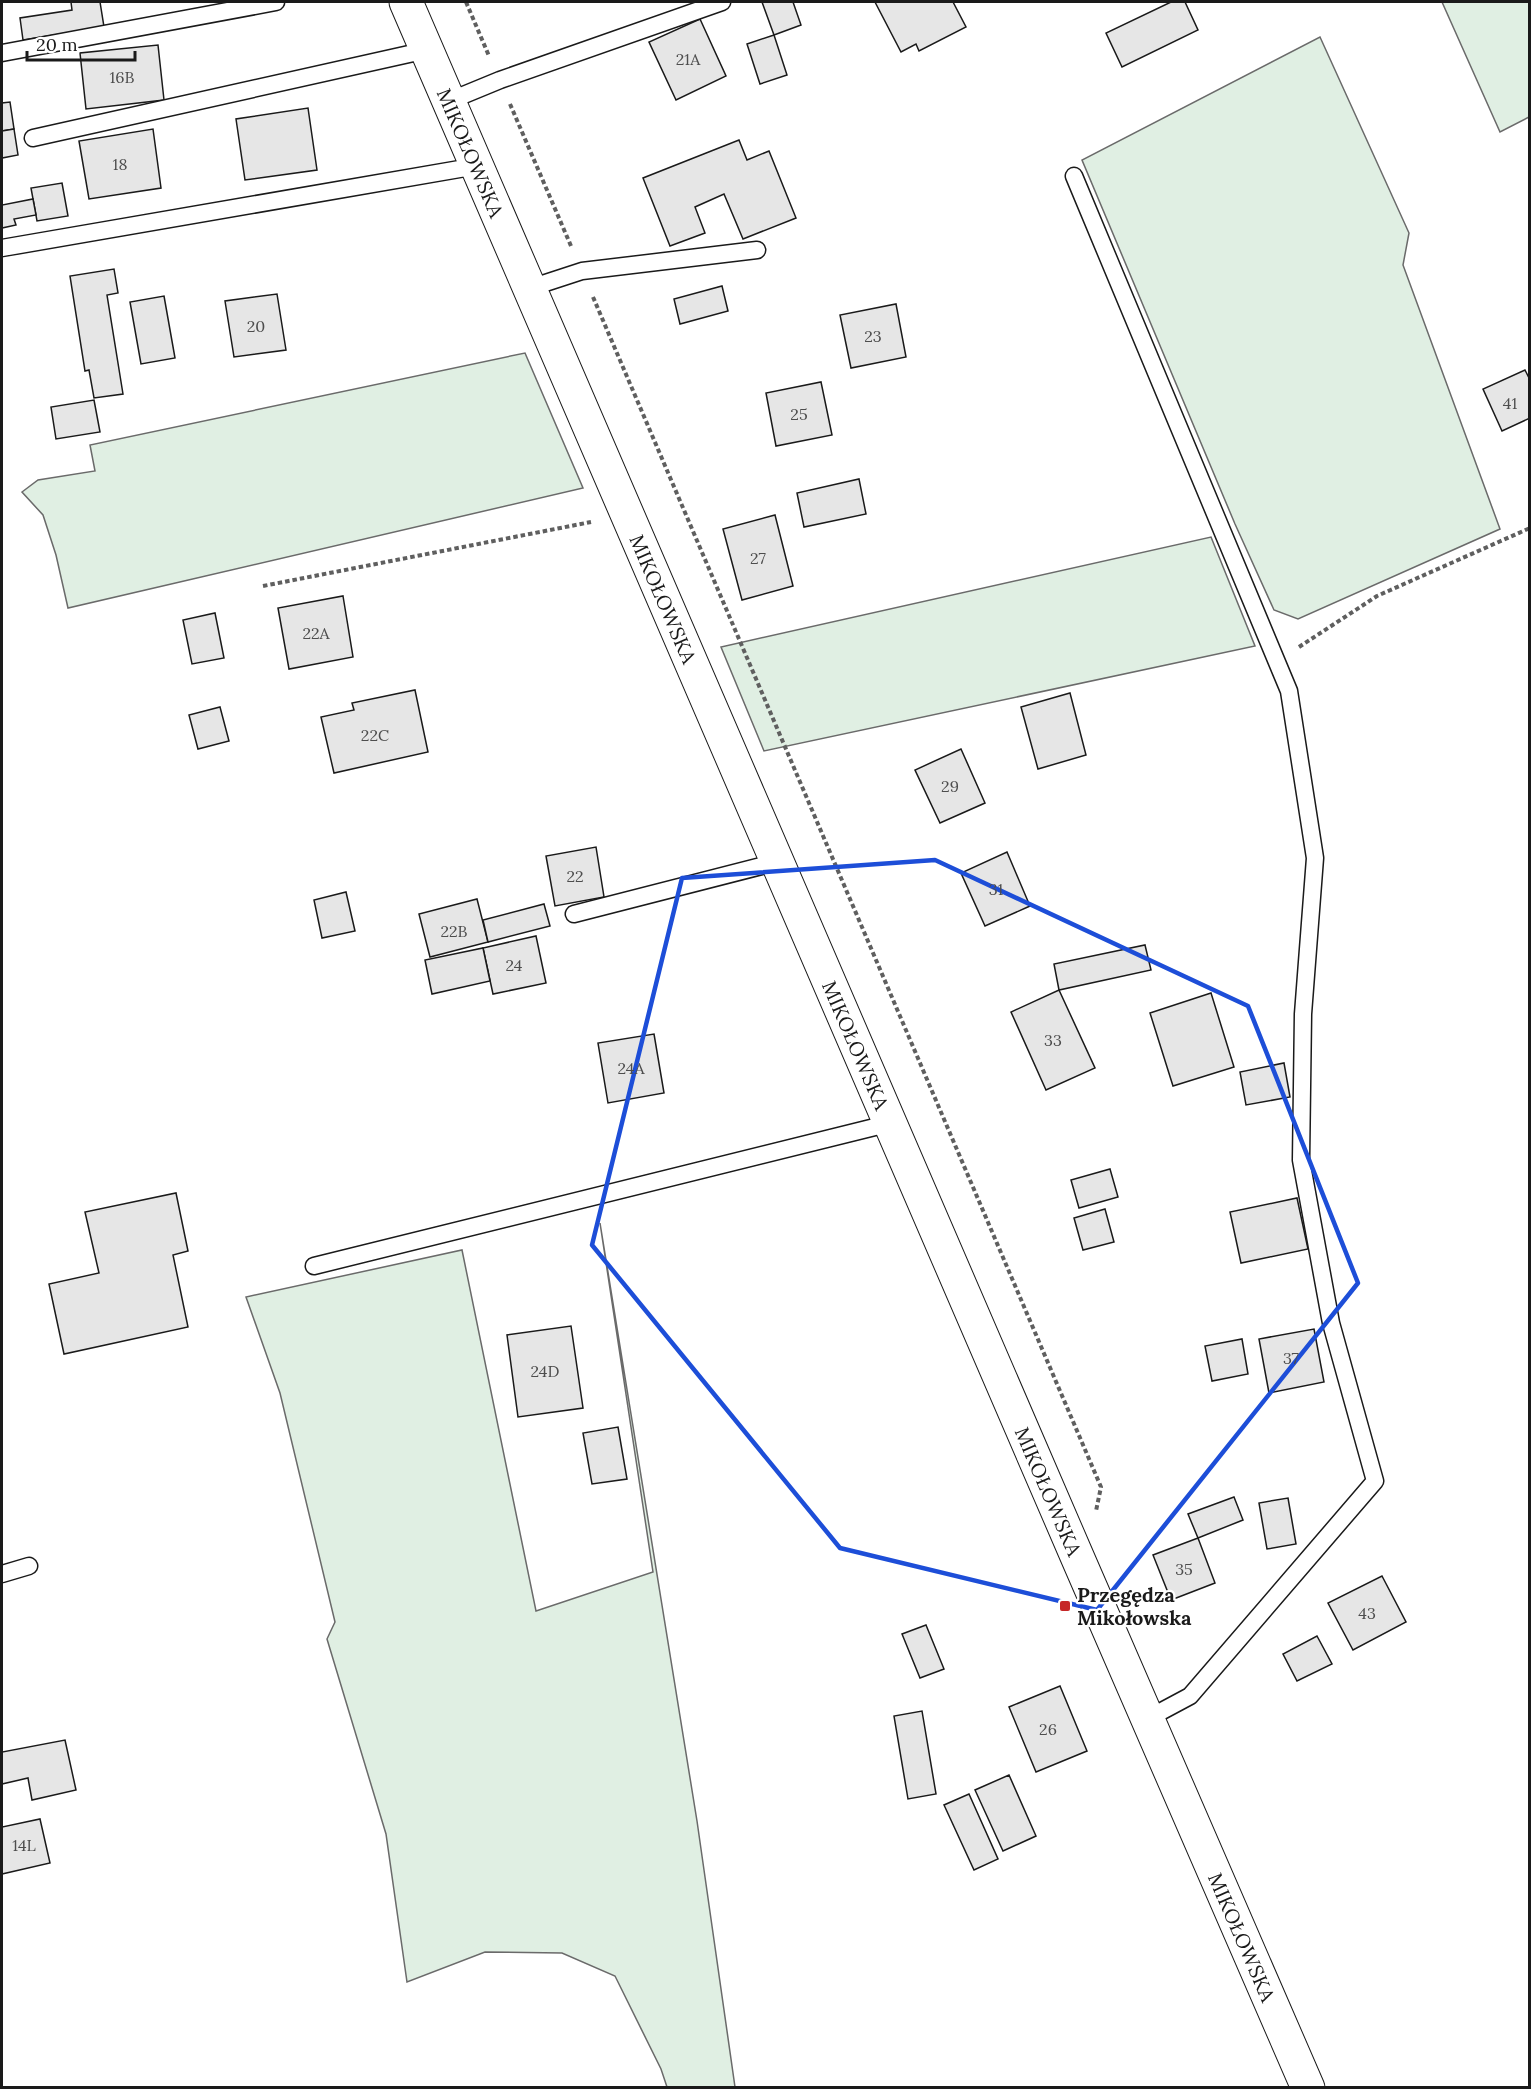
<svg xmlns="http://www.w3.org/2000/svg" width="1531" height="2089" font-family="Lora,serif">
	<style>
		.green { fill: #e0efe3; stroke: #6a6a6a; stroke-width: 1.5 }
		.building { fill: #e6e6e6; stroke: #1a1a1a; stroke-width: 1.5 }
		.lines { fill: none; stroke-linecap: round; stroke-linejoin: round }
		.service-casing { stroke: #1a1a1a; stroke-width: 19 }
		.secondary-casing { stroke: #1a1a1a; stroke-width: 35 }
		.path { stroke: #5f5f5f; stroke-width: 4; stroke-dasharray: 4.5 3; stroke-linecap: butt }
		.service { stroke: #fff; stroke-width: 16 }
		.secondary { stroke: #fff; stroke-width: 33 }
		.marked { fill: none; stroke: #1d4ed8; stroke-width: 4.5; stroke-linejoin: round }
		.poi-dot { fill: #c62828; stroke: #fff; stroke-width: 2 }
		.labels { text-anchor: middle; dominant-baseline: central; stroke-width: 4.5; stroke-linejoin: round; paint-order: stroke }
		.number-label { font-size: 16px; fill: #4d4d4d }
		.street-label { font-size: 20px; fill: #1a1a1a; stroke: #fff }
		.poi-label { font-size: 20px; font-weight: bold; fill: #1a1a1a; stroke: #fff; text-anchor: start }
	</style>
	<rect width="100%" height="100%" fill="#fff"/>
	<g class="green">
		<path d="M1442,2H1529V117L1500,132Z"/>
		<path d="M1320,37L1409,233L1403,265L1500,529L1298,619L1274,610L1235,524L1082,160Z"/>
		<path d="M525,353L583,488L68,608L56,555L43,515L22,492L38,480L95,471L90,445Z"/>
		<path d="M1211,537L1255,646L764,751L721,647Z"/>
		<path d="M600,1223L697,1821L735,2087H667L661,2069L615,1976L562,1953L485,1952L407,1982L386,1834L327,1639L335,1622L280,1393L246,1297L462,1250L536,1611L653,1572Z"/>
	</g>
	<g class="building">
		<path d="M71,2H100L104,27L23,40L20,18L72,10Z"/>
		<path d="M762,2H793L801,25L774,35Z"/>
		<path d="M875,2H953L966,27L919,51L916,44L901,52Z"/>
		<path d="M1171,2H1185L1198,30L1122,67L1106,33Z"/>
		<path d="M700,19L726,76L676,100L649,42Z"/>
		<path d="M774,35L787,75L760,84L747,44Z"/>
		<path d="M158,45L164,100L86,109L80,53Z"/>
		<path d="M10,102L14,129L2,131V103Z"/>
		<path d="M308,108L317,170L245,180L236,119Z"/>
		<path d="M14,129L18,155L2,158V131Z"/>
		<path d="M153,129L161,188L89,199L79,141Z"/>
		<path d="M739,140L747,160L769,151L796,218L743,239L724,194L695,207L705,233L670,246L643,178Z"/>
		<path d="M62,183L68,216L37,221L31,188Z"/>
		<path d="M33,199L36,215L14,219L16,225L2,228V205Z"/>
		<path d="M114,269L118,293L107,295L123,394L94,398L89,370L85,371L70,276Z"/>
		<path d="M722,286L728,311L680,324L674,299Z"/>
		<path d="M277,294L286,350L234,357L225,301Z"/>
		<path d="M164,296L175,358L141,364L130,302Z"/>
		<path d="M896,304L906,357L851,368L840,315Z"/>
		<path d="M1525,370L1530,380V418L1502,431L1483,389Z"/>
		<path d="M821,382L832,435L776,446L766,393Z"/>
		<path d="M94,400L100,432L56,439L51,407Z"/>
		<path d="M859,479L866,514L804,527L797,493Z"/>
		<path d="M775,515L793,586L742,600L723,529Z"/>
		<path d="M343,596L353,657L289,669L278,608Z"/>
		<path d="M215,613L224,658L192,664L183,620Z"/>
		<path d="M415,690L428,752L334,773L321,717L354,710L352,703Z"/>
		<path d="M1070,693L1086,755L1038,769L1021,707Z"/>
		<path d="M220,707L229,741L198,749L189,715Z"/>
		<path d="M961,749L985,803L940,823L915,770Z"/>
		<path d="M596,847L604,897L555,906L546,856Z"/>
		<path d="M1007,852L1030,906L985,926L961,873Z"/>
		<path d="M346,892L355,931L322,938L314,900Z"/>
		<path d="M477,899L488,942L430,957L419,914Z"/>
		<path d="M544,904L550,926L488,942L483,920Z"/>
		<path d="M536,936L546,983L493,994L483,948Z"/>
		<path d="M1145,945L1151,970L1059,990L1054,964Z"/>
		<path d="M483,948L490,981L432,994L425,960Z"/>
		<path d="M1059,990L1095,1068L1046,1090L1011,1012Z"/>
		<path d="M1211,993L1234,1067L1173,1086L1150,1013Z"/>
		<path d="M654,1034L664,1093L608,1103L598,1043Z"/>
		<path d="M1284,1063L1290,1097L1246,1105L1240,1072Z"/>
		<path d="M1110,1169L1118,1197L1079,1208L1071,1180Z"/>
		<path d="M176,1193L188,1251L173,1255L188,1327L64,1354L49,1284L99,1273L85,1212Z"/>
		<path d="M1297,1198L1308,1249L1241,1263L1230,1212Z"/>
		<path d="M1105,1209L1114,1242L1083,1250L1074,1218Z"/>
		<path d="M571,1326L583,1408L518,1417L507,1335Z"/>
		<path d="M1314,1329L1324,1382L1269,1393L1259,1339Z"/>
		<path d="M1242,1339L1248,1374L1212,1381L1205,1346Z"/>
		<path d="M618,1427L627,1479L592,1484L583,1433Z"/>
		<path d="M1234,1497L1243,1520L1198,1538L1188,1514Z"/>
		<path d="M1288,1498L1296,1544L1267,1549L1259,1503Z"/>
		<path d="M1198,1538L1215,1583L1171,1600L1153,1555Z"/>
		<path d="M1382,1576L1406,1622L1353,1650L1328,1603Z"/>
		<path d="M926,1625L944,1669L920,1678L902,1634Z"/>
		<path d="M1317,1636L1332,1664L1297,1681L1283,1654Z"/>
		<path d="M1060,1686L1087,1751L1036,1772L1009,1707Z"/>
		<path d="M922,1711L936,1794L908,1799L894,1716Z"/>
		<path d="M65,1740L76,1790L32,1800L28,1778L2,1784V1752Z"/>
		<path d="M1009,1775L1036,1836L1003,1851L975,1790Z"/>
		<path d="M969,1794L998,1859L974,1870L944,1805Z"/>
		<path d="M40,1819L50,1863L2,1874V1827Z"/>
	</g>
	<g class="lines">
		<defs>
			<g id="service">
				<path d="M2,53L276,2"/>
				<path d="M449,101L500,80L722,2"/>
				<path d="M33,138L427,50"/>
				<path d="M1074,176L1289,691L1315,858L1303,1014L1301,1160L1331,1323L1375,1481L1190,1696L1147,1719"/>
				<path d="M2,248L477,166"/>
				<path d="M530,288L582,271L757,250"/>
				<path d="M574,914L777,862"/>
				<path d="M314,1266L891,1123"/>
				<path d="M2,1574L29,1566"/>
			</g>
			<g id="secondary">
				<path id="s1" d="M406,2L1076,1554L1308,2088"/>
			</g>
		</defs>
		<use href="#service" class="service-casing"/>
		<use href="#secondary" class="secondary-casing"/>
		<g class="path">
			<path d="M466,2L489,56"/>
			<path d="M510,104L571,246"/>
			<path d="M593,297L1101,1487L1096,1511"/>
			<path d="M263,586L591,522"/>
			<path d="M1299,647L1377,596L1530,528"/>
		</g>
		<use href="#service" class="service"/>
		<use href="#secondary" class="secondary"/>
	</g>
	<path class="marked" d="M935,860L1248,1006L1358,1283L1097,1610L840,1548L592,1245L682,878Z"/>
	<rect class="poi-dot" x="1059" y="1600" width="12" height="12" rx="3"/>
	<g class="labels">
		<g class="number-label">
			<text x="688" y="59">21A</text>
			<text x="122" y="77">16B</text>
			<text x="120" y="164">18</text>
			<text x="256" y="326">20</text>
			<text x="873" y="336">23</text>
			<text x="1510" y="403">41</text>
			<text x="799" y="414">25</text>
			<text x="758" y="558">27</text>
			<text x="316" y="633">22A</text>
			<text x="375" y="735">22C</text>
			<text x="950" y="786">29</text>
			<text x="575" y="876">22</text>
			<text x="996" y="889">31</text>
			<text x="454" y="931">22B</text>
			<text x="514" y="965">24</text>
			<text x="1053" y="1040">33</text>
			<text x="631" y="1068">24A</text>
			<text x="1291" y="1358">37</text>
			<text x="545" y="1371">24D</text>
			<text x="1184" y="1569">35</text>
			<text x="1367" y="1613">43</text>
			<text x="1048" y="1729">26</text>
			<text x="24" y="1845">14L</text>
		</g>
		<g class="street-label">
			<text stroke="none"><textPath href="#s1" startOffset="164">MIKOŁOWSKA</textPath></text>
			<text stroke="none"><textPath href="#s1" startOffset="650">MIKOŁOWSKA</textPath></text>
			<text stroke="none"><textPath href="#s1" startOffset="1136">MIKOŁOWSKA</textPath></text>
			<text stroke="none"><textPath href="#s1" startOffset="1622">MIKOŁOWSKA</textPath></text>
			<text stroke="none"><textPath href="#s1" startOffset="2108">MIKOŁOWSKA</textPath></text>
		</g>
		<g class="poi-label">
			<text x="1077" y="1594">Przegędza<tspan x="1077" dy="23">Mikołowska</tspan></text>
		</g>
	</g>
	<rect width="1531" height="2089" fill="none" stroke="#1a1a1a" stroke-width="6"/>
	<path d="M27 51v9h108v-9" fill="none" stroke="#1a1a1a" stroke-width="3"/>
	<text x="36" y="51" font-size="18" fill="#1a1a1a" stroke="#ffffff" stroke-width="4.5" paint-order="stroke">20 m</text>
</svg>
